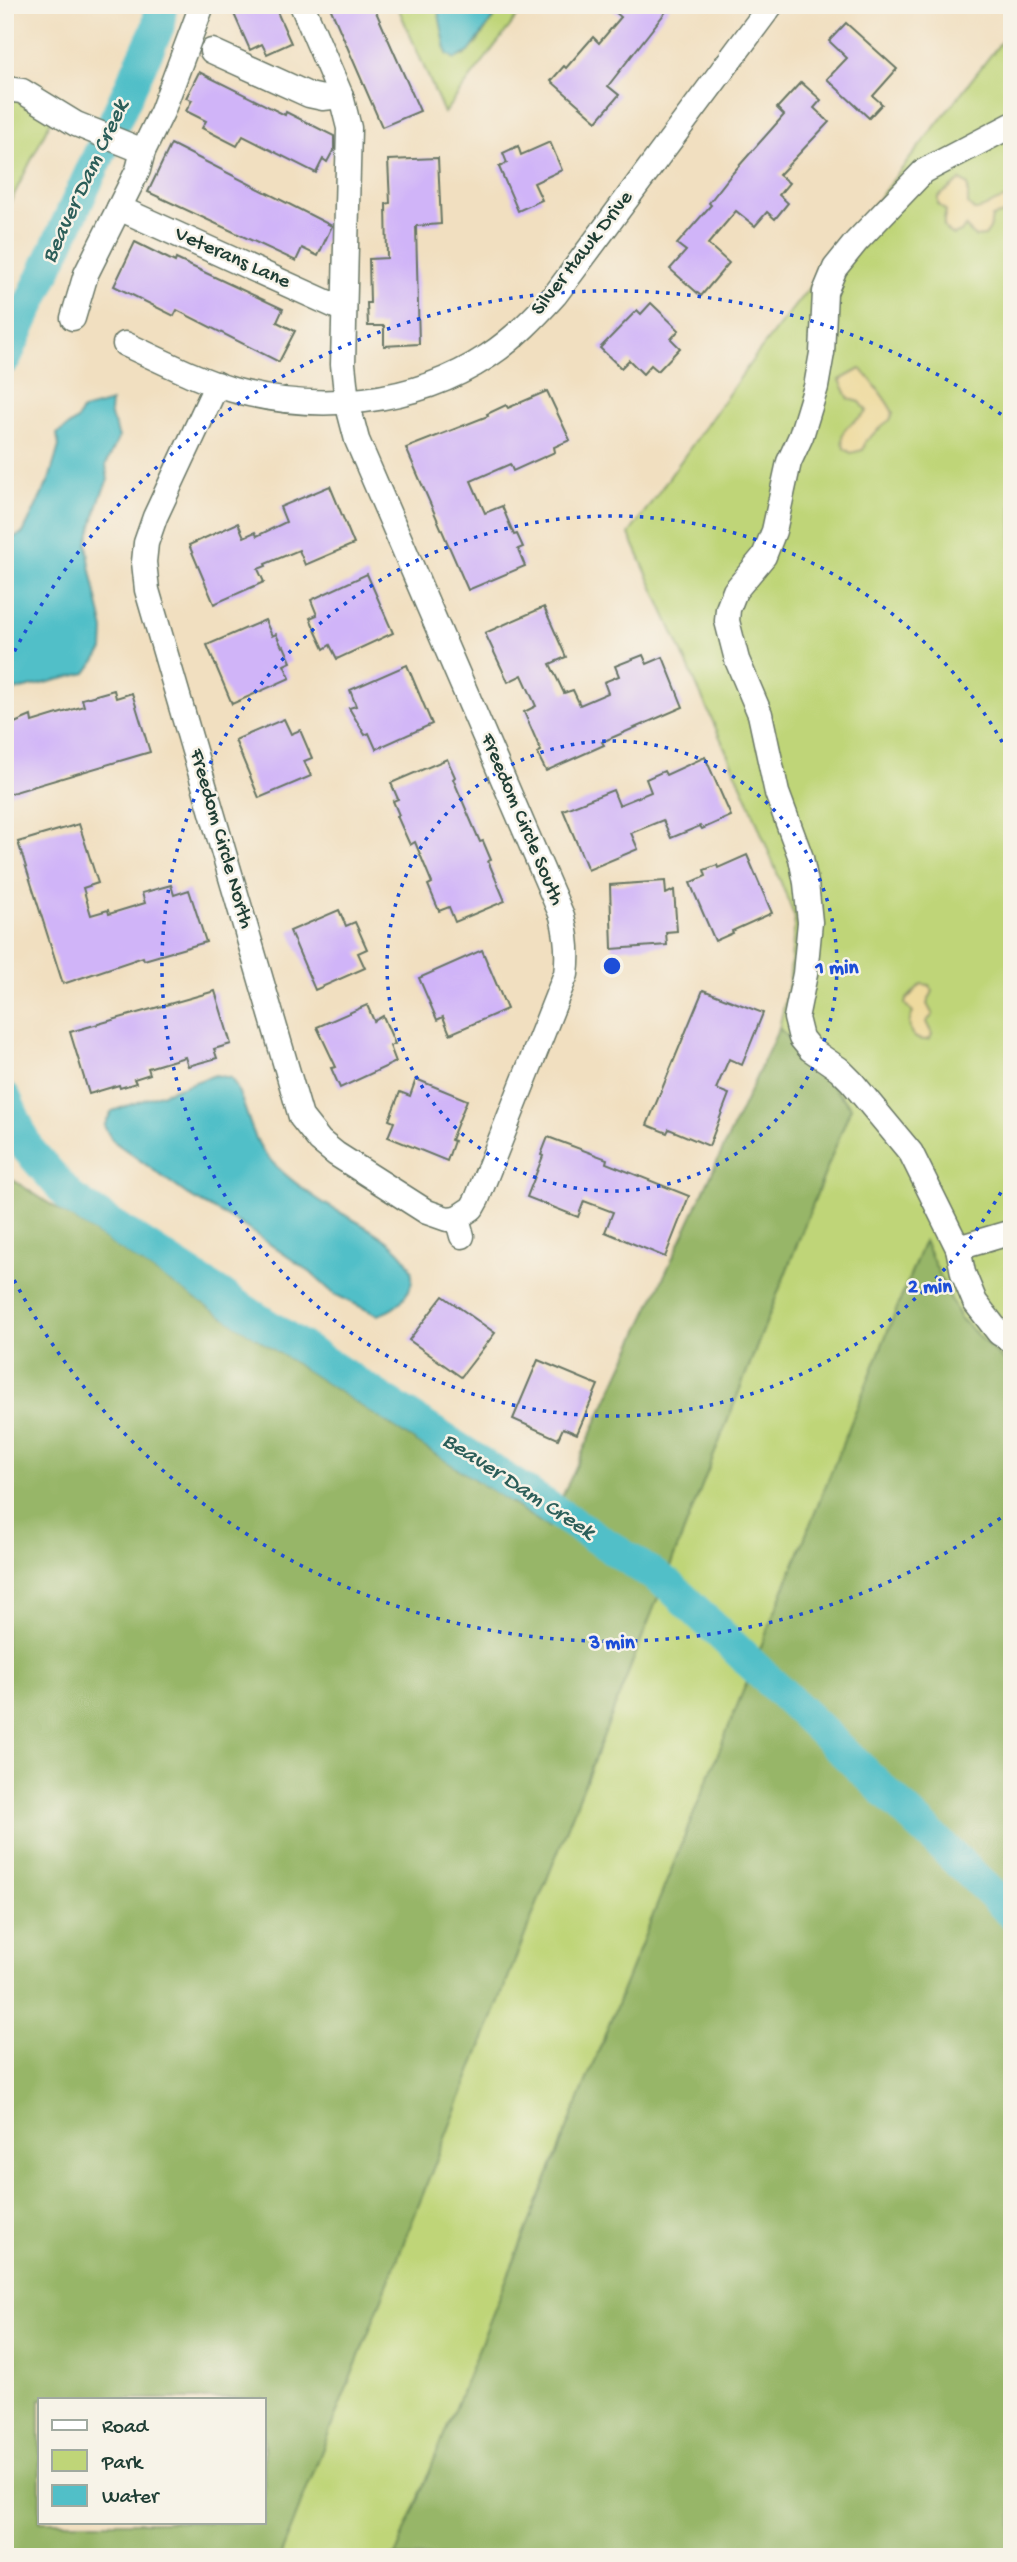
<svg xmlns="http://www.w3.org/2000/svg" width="1017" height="2562" font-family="'Gochi Hand',sans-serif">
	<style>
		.green { fill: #bfd578; stroke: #6f8956; stroke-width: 2 }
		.forest { fill: #97b668; stroke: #5b7a4e; stroke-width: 2; fill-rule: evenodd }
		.sand { fill: #eeda9e; stroke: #868c69; stroke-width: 2 }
		.water { fill: #51bfc8; stroke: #387e7e; stroke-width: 2 }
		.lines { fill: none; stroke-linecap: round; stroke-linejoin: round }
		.river { stroke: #51bfc8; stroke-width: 33 }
		.building { fill: #d0b4f8 }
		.minor-casing { stroke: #687665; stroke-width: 27 }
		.minor { stroke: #fff; stroke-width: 24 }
		.ring { fill: none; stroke: #1d4ed8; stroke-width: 3.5; stroke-dasharray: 3.5 7 }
		.labels { text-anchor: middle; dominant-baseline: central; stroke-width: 5; stroke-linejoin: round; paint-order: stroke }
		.street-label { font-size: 21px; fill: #1f3d34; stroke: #f7f3e8 }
		.water-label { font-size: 23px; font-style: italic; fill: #2c5e59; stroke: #f7f3e8 }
		.centre { fill: #1d4ed8; stroke: #f7f3e8; stroke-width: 3.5 }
		.ring-label { font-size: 21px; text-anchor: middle; font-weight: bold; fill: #1d4ed8; stroke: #f7f3e8; stroke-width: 5; stroke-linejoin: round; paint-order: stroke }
	</style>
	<rect width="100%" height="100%" fill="#f7f3e8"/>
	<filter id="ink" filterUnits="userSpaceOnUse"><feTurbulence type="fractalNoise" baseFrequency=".0143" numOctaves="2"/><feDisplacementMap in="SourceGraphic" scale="14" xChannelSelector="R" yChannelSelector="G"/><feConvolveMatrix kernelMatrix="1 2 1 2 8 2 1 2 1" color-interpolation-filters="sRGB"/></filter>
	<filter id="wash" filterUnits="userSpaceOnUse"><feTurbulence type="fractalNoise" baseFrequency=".00686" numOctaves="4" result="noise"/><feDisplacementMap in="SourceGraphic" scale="28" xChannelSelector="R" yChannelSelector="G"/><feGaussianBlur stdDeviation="1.57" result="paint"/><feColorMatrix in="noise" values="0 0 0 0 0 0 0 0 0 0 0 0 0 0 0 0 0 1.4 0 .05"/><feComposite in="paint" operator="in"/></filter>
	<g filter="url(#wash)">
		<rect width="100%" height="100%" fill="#f1dfc0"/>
		<g class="green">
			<path d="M397,5H435L439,14L447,54L464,56L475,45L502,5H526L444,113Z"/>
			<path d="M1012,28V1369L959,1317L924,1242L395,2557H280L851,1107L779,1028L789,984L795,918L748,800L629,534L754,358Z"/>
			<path d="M5,74L31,83L60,102L5,213Z"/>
		</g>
		<g class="forest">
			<path d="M779,1028L851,1107L280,2557H5V1165L10,1178L548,1527ZM40,2399H264V2522H40Z"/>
			<path d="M924,1241L959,1317L1012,1369V2557H395Z"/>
		</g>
		<g class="sand">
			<path d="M961,180L968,185V204L974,210C987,211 994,198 1007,199L1010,202L1008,213L992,217L990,229L985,236L975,237L965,226L961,232L954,235C941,231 943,221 946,211L938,204V197Z"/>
			<path d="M860,369C867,373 889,404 893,413L890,420C880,426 875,434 866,440L863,450L851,453L844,448C836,425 855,425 867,411L860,402L849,399L840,380Z"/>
			<path d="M921,984L929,985L933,991L927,1004L933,1015L926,1022L932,1034L930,1039C911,1044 905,1026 913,1013L905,1004L906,1000Z"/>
		</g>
		<g class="water">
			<path d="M435,5H502L469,52L455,59L447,54L439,14Z"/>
			<path d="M111,402L110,413L119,437L106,465L108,480L101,495L87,543L90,566L104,630L103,650L86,673L5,693V541L23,533L49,480L59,446L57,434L77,420L82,410Z"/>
			<path d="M215,1075L231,1078C246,1099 247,1128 263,1151C276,1169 300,1187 319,1200C343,1217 430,1250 409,1290C401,1304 392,1311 377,1315L334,1294L310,1272L239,1223L192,1198L112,1140L104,1126L112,1111Z"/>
		</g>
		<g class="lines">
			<g class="river">
				<path d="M5,358L158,27L161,5"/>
				<path d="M5,1098L27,1148L72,1199L669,1585L1012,1913"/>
			</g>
		</g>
		<g id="blocks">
			<g class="building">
				<path d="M230,5H274L291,43L267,54L262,44L250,50Z"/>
				<path d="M329,5H373L420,111L382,127Z"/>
				<path d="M607,5H671L608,86L619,95L597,121L551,81L564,66L566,68L593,37L599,43L621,17Z"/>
				<path d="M846,23L897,69L873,96L882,104L869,118L827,79L847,58L829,41Z"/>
				<path d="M199,72L285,115L286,112L334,136V149L327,162L323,159L316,173L243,136L237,146L202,128L206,121L186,111L192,100L186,98Z"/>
				<path d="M801,82L821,100L814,108L829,122L779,175L789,183L779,195L788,203L775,219L767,212L755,226L736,211L708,244L729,263L701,296L670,269L686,251L677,244L711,205L709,203L731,175L784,115L777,108Z"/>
				<path d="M550,142L562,170L534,183L542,200L518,211L499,167L507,163L503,153L518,146L521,155Z"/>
				<path d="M171,144L332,226L318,256L302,248L296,261L148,192Z"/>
				<path d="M438,158L441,224L416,226L419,344L384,346V326H368L367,303H370L369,259L387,258L386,204L390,203L388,160Z"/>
				<path d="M135,242L175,262L176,259L283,309L277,322L295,331L279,362L177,310L174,316L114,286Z"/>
				<path d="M651,303L679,330L671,339L680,348L658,371L651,365L643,374L629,360L621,368L600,348L637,310L641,314Z"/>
				<path d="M547,391L570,440L554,447L555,452L513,471L510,464L471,481L485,513L502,506L514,535L517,534L523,547L518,549L525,566L468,590L406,448L488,416L487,414L506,405L508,408Z"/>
				<path d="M330,486L354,544L305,565L299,550L265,564L266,566L258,569L264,582L214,604L189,545L238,523L244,537L255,532L257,536L286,522L280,507Z"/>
				<path d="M367,574L393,633L337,659L330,645L324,649L316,632L310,618L317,615L311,600Z"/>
				<path d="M544,607L566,657L550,664L564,693L573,690L580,705L608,693L604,682L619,676L615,666L643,655L647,664L663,657L683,707L602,742L604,745L546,771L537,753L541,751L524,712L536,706L522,675L508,682L485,633Z"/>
				<path d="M265,620L272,636L276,634L282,647L284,646L291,662L284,665L290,678L232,704L207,645Z"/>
				<path d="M407,665L432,724L376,749L369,733L365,735L349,708L356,706L350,690Z"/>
				<path d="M114,690L116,698L132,693L150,752L5,795V727L31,716L32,722L84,706L82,699Z"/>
				<path d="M284,719L291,734L300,730L312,758L304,761L311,776L259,798L235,740Z"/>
				<path d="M705,757L731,816L702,829L700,826L671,838L663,820L631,833L638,849L588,870L563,810L613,790L619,805L651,792L646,779L664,771L666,775Z"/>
				<path d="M447,759L455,777L453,779L480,842L483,841L491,860L488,861L505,901L455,922L449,907L439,911L428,885L432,883L415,842L410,845L397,816L399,815L393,801L398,799L391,783Z"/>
				<path d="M79,824L98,883L83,888L91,915L108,910L109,914L145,903L142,893L171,885L174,895L189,890L206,942L144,960L143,957L63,984L18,842Z"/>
				<path d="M747,855L772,913L732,931L733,933L715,941L690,883L706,876L704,870L717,865L718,868Z"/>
				<path d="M665,881L666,894L674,890L677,931L666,932L667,945L612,949L610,885Z"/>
				<path d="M339,910L346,926L355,922L367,949L358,953L365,968L315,990L290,931Z"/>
				<path d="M482,950L507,1009L450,1034L443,1017L437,1020L419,978Z"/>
				<path d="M703,990L763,1013L742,1065L729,1059L716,1089L729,1094L709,1146L669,1129L667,1133L647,1125Z"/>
				<path d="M215,991L231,1044L214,1049L217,1058L188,1066L185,1057L148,1068L150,1074L134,1079L136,1083L120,1088L119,1085L89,1094L70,1032Z"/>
				<path d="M367,1005L374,1021L383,1016L395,1044L390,1046L396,1062L340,1088L331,1068L336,1067L317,1027Z"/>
				<path d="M416,1079L467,1100L451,1140L454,1141L447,1161L388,1137L394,1122L389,1120L400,1092L410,1096Z"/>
				<path d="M548,1137L607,1159L606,1163L689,1196L665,1257L605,1232L613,1212L584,1201L578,1217L527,1197L543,1156L541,1155Z"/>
				<path d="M443,1296L495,1333L461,1377L409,1340Z"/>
				<path d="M538,1360L598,1385L577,1434L563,1428L558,1439L513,1419Z"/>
			</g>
		</g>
	</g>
	<g filter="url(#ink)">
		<use href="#blocks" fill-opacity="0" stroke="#687665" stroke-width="2"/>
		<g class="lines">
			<defs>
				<g id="minor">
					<path d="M302,5L341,96L349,128L343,364L347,402L357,440L562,916C567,936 569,953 566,974L477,1199L472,1208L457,1218L462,1236"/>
					<path d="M212,51L309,95L323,98L341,96"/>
					<path d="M5,89L22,91L76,124L143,151"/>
					<path d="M1012,125L924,171L856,242L835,268L825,292L822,353L816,387L801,436L789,462L774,531L764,556L735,591L728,609L727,621L737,660L760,714L777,793L801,858L806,883L810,922L805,974L796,1018L801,1038L810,1049L839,1069L852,1082L911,1153L958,1248L963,1273L975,1302L999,1333L1012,1341"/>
					<path d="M119,208L344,310"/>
					<path d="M73,318L86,274L138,170L143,151L162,112L202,5"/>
					<path d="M125,344C160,360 196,379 233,390C317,413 414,405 488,356C514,339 535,317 555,295L771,5"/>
					<path d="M217,384L155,517L146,543L144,562L147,590L301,1117L320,1141L336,1154L427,1212L447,1219L457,1218"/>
					<path d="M958,1248L1012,1232"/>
				</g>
			</defs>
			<use href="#minor" class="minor-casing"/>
			<use href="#minor" class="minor"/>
		</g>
	</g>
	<g class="ring">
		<circle cx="612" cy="966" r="225"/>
		<path d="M1011 1174A450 450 0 1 1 1011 758"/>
		<path d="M1009 1512A675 675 0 0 1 5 1262M5 670A675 675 0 0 1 1009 420"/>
	</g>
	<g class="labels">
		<g class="street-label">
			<text transform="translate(583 254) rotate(-52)">Silver Hawk Drive</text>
			<text transform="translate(232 259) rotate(24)">Veterans Lane</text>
			<text transform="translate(521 820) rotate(67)">Freedom Circle South</text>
			<text transform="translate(220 839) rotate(74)">Freedom Circle North</text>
		</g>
		<g class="water-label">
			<text transform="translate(86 182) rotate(-65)">Beaver Dam Creek</text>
			<text transform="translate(518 1487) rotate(33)">Beaver Dam Creek</text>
		</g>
	</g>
	<circle cx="612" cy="966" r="10" class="centre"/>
	<g class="ring-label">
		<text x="837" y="973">1 min</text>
		<text x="930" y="1292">2 min</text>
		<text x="612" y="1648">3 min</text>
	</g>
	<rect width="1017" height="2562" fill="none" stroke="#f7f3e8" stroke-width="28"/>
	<rect x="38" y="2398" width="228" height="126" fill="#f7f3e8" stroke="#a1aaa0" stroke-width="2"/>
	<rect x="52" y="2420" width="35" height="10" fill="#ffffff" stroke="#a1aaa0" stroke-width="2"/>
	<text x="102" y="2432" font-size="21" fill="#1f3d34">Road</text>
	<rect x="52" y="2450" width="35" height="21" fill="#bfd578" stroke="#a1aaa0" stroke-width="2"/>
	<text x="102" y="2468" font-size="21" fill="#1f3d34">Park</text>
	<rect x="52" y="2485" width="35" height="21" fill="#51bfc8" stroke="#a1aaa0" stroke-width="2"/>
	<text x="102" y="2502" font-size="21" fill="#1f3d34">Water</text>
</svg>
